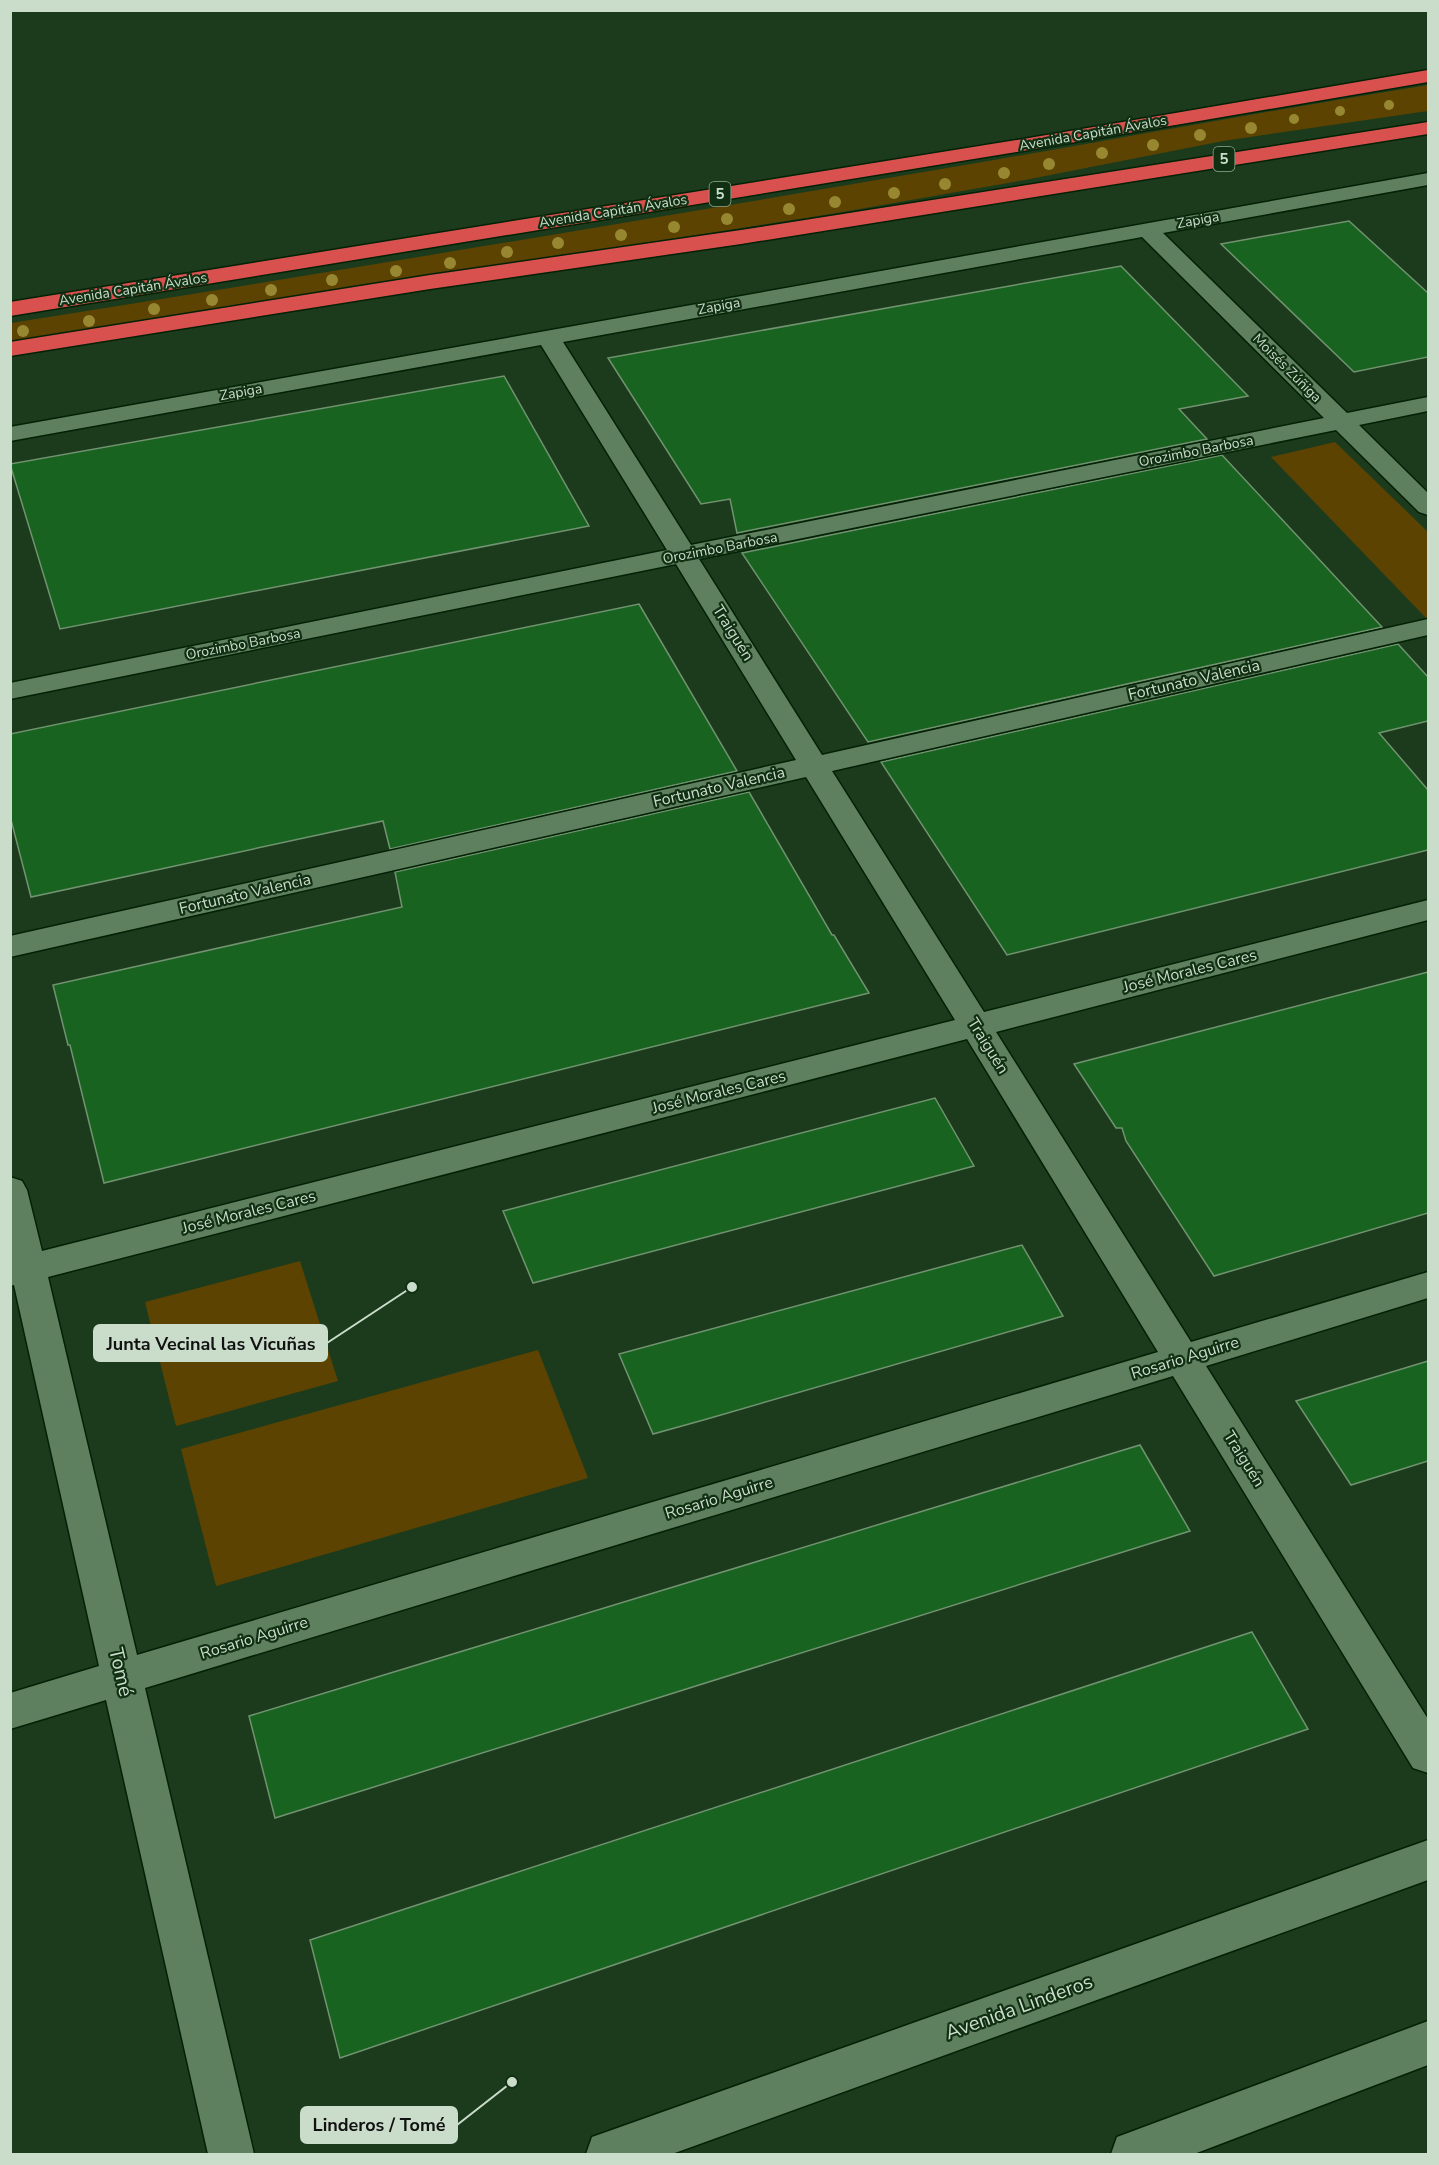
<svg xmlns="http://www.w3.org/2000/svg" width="1439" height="2165" font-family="'Nunito Sans',sans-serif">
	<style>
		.green { fill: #5c4302 }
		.building { fill: #196320; stroke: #719370; stroke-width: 1.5 }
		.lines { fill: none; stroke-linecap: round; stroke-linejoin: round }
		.street-casing { stroke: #032105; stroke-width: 3 }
		.secondary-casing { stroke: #032105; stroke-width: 3 }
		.highway-casing { stroke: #032105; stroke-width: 3 }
		.street { fill: #5e805e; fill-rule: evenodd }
		.secondary { fill: #5e805e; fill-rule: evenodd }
		.highway { fill: #d8514f; fill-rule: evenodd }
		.tree { fill: #988731 }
		.labels { text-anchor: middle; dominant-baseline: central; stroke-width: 4.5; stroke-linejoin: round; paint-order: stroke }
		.far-street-label { font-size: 14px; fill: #cadcca; stroke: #113013 }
		.shield { fill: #113013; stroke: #92a893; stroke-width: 1.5 }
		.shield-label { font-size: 15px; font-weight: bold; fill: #cadcca }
		.street-label { font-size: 16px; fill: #cadcca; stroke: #113013 }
		.near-street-label { font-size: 20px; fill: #cadcca; stroke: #113013 }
		.leader { fill: none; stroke: #cadcca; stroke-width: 2 }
		.callout-dot { fill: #cadcca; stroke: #113013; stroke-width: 2 }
		.callout { fill: #cadcca; stroke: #cadcca; stroke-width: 2 }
		.callout-label { font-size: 18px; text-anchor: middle; font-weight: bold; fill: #111 }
	</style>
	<rect width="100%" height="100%" fill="#1c3b1d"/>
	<g class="green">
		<path d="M1428,85V111L1223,141L1025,180L831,214L11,343V323C339,271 667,216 994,160C1139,135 1283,108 1428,85Z"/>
		<path d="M1335,442L1428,532V620L1271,457Z"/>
		<path d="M300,1261L338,1381L176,1426L145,1302Z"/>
		<path d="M538,1350L588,1478L216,1586L181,1449Z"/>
	</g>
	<g class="building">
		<path d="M1349,221L1428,293V357L1354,372L1221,244Z"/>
		<path d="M1121,266L1248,396L1179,409L1207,439L737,533L730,499L701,504L608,358Z"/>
		<path d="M504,376L589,526L60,629L10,464Z"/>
		<path d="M1222,455L1382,627L868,742L742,553Z"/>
		<path d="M639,604L737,771L390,849L383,821L31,897L10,816V734Z"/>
		<path d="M1398,644L1428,677V721L1379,733L1428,790V850L1007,955L881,762Z"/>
		<path d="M749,792L832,935H834L869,993L104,1183L70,1045H68L53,985L402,907L395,872Z"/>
		<path d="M1428,972V1213L1214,1276L1126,1141L1122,1128H1116L1074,1064Z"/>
		<path d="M935,1098L974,1166L533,1283L503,1211Z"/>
		<path d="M1022,1245L1063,1316L707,1419L653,1434L619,1354Z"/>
		<path d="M1428,1361V1461L1351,1485L1296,1401Z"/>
		<path d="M1140,1445L1190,1531L275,1818L249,1716Z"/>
		<path d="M1252,1632L1308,1729L340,2058L310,1940Z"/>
	</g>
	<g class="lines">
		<defs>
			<path id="street" d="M1428,173V185L1163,233L1347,413L1428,397V411L1359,425L1428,493V515L1419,512L1336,430L699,559L822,755L1428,619V635L832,771L984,1012L1428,900V920L996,1032L1191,1342L1428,1272V1298L1206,1366L1428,1719V1773L1413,1768L1173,1376L145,1688L254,2154H208L106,1700L10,1729V1693L99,1666L14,1285L10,1286V1177L22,1181L27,1190L42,1251L955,1020L806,777L10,957V936L796,760L676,564L10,699V683L667,550L541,345L10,441V427ZM1142,237L1324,418L691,545L563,342ZM967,1039L1158,1352L137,1655L48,1277Z"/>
			<g id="secondary">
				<path d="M1428,1840V1880L672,2154H586L592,2137L609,2131Z"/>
				<path d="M1428,2021V2065L1194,2154H1111L1117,2137Z"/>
			</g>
			<g id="highway">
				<path d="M1428,70V82L1023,151L10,316V302L1023,139Z"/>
				<path d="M1428,122V134L741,244L430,289L10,356V342L430,275L741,230Z"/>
			</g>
		</defs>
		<use href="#street" class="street-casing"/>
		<use href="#secondary" class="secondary-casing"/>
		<use href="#highway" class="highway-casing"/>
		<use href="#street" class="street"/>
		<use href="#secondary" class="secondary"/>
		<use href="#highway" class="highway"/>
	</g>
	<g class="tree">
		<circle cx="1389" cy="105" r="5"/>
		<circle cx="1340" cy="111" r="5"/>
		<circle cx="1294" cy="119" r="5"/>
		<circle cx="1251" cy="128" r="6"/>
		<circle cx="1200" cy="135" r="6"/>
		<circle cx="1153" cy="145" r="6"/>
		<circle cx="1102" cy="153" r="6"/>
		<circle cx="1049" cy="164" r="6"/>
		<circle cx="1004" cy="173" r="6"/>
		<circle cx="945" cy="184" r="6"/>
		<circle cx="894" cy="193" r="6"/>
		<circle cx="835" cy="202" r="6"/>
		<circle cx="789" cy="209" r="6"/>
		<circle cx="727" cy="219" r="6"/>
		<circle cx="674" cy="227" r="6"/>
		<circle cx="621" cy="235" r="6"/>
		<circle cx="558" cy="243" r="6"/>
		<circle cx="507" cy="252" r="6"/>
		<circle cx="450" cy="263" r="6"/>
		<circle cx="396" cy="271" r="6"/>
		<circle cx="332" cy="280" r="6"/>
		<circle cx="271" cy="290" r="6"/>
		<circle cx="212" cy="300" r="6"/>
		<circle cx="154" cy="309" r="6"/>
		<circle cx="89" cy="321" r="6"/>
		<circle cx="23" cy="331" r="6"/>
	</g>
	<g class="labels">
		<g class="far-street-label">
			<text transform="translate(1093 133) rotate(-10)">Avenida Capitán Ávalos</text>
			<text transform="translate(613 211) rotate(-9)">Avenida Capitán Ávalos</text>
			<text transform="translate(1198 220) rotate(-10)">Zapiga</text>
			<text transform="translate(133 289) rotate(-9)">Avenida Capitán Ávalos</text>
			<text transform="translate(719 306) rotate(-10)">Zapiga</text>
			<text transform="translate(1287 368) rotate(45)">Moisés Zúñiga</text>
			<text transform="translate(241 392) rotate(-10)">Zapiga</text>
			<text transform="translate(1196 451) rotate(-11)">Orozimbo Barbosa</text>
			<text transform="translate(720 548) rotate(-11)">Orozimbo Barbosa</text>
			<text transform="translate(243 644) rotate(-11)">Orozimbo Barbosa</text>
		</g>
		<g class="shield">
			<rect x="1213.5" y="147" width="21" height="24" rx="4.5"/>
			<rect x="709.5" y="182" width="21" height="24" rx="4.5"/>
		</g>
		<g class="shield-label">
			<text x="1224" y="159">5</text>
			<text x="720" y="194">5</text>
		</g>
		<g class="street-label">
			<text transform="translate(733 633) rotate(58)">Traiguén</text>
			<text transform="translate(1194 680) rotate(-13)">Fortunato Valencia</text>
			<text transform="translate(719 787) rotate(-13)">Fortunato Valencia</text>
			<text transform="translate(245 894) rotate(-13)">Fortunato Valencia</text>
			<text transform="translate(1190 971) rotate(-14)">José Morales Cares</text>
			<text transform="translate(988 1046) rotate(58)">Traiguén</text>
			<text transform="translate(719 1092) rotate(-14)">José Morales Cares</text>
			<text transform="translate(249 1212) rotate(-14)">José Morales Cares</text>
			<text transform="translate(1185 1358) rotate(-17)">Rosario Aguirre</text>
			<text transform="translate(1244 1459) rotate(58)">Traiguén</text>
			<text transform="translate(719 1498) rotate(-17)">Rosario Aguirre</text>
			<text transform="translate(254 1638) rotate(-17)">Rosario Aguirre</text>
		</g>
		<g class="near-street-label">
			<text transform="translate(121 1672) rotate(77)">Tomé</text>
			<text transform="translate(1019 2007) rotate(-20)">Avenida Linderos</text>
		</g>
	</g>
	<path class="leader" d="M412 1287L327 1343M512 2082L457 2125"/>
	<g class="callout-dot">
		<circle cx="412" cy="1287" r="6"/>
		<circle cx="512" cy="2082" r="6"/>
	</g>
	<g class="callout">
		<rect x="94" y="1325" width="233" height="36" rx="6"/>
		<rect x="301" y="2107" width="156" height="36" rx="6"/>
	</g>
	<g class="callout-label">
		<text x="211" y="1350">Junta Vecinal las Vicuñas</text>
		<text x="379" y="2131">Linderos / Tomé</text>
	</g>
	<rect width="1439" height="2165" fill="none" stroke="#cadcca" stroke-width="24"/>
</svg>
